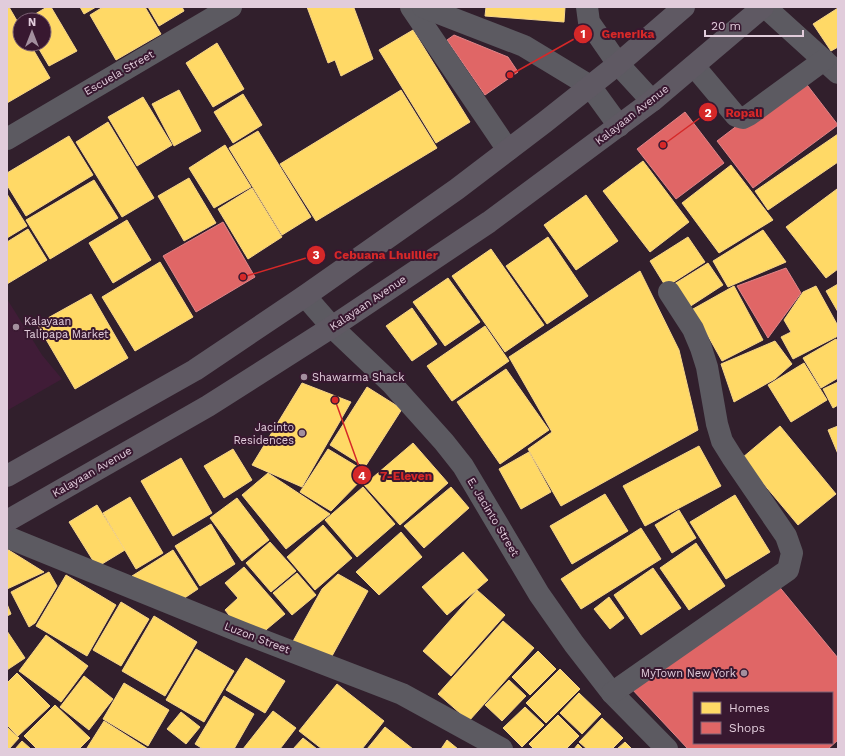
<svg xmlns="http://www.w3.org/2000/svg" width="845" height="756" font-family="'Work Sans',sans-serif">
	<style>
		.built { fill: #401c37 }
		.homes { fill: #ffd966; stroke: #f6d589 }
		.shops { fill: #e06666; stroke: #e08589; fill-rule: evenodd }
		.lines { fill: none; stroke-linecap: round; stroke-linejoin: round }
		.minor { stroke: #5c5a61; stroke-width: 22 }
		.major { stroke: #5f5963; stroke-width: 22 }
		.poi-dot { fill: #a38f9e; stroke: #381830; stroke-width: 1.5 }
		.labels { text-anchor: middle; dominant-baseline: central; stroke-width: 4; stroke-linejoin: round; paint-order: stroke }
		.street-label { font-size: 11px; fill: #e1ccdb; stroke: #381830 }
		.poi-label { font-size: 11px; fill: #e1ccdb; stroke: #381830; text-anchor: start }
		.leader { fill: none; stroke: #d62828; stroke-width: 1.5 }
		.callout-dot { fill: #d62828; stroke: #381830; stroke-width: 1.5 }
		.mark-label { font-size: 12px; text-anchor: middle; font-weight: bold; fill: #fff }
		.callout-label { font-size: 12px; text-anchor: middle; font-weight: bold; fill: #d62828; stroke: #381830; stroke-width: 4; stroke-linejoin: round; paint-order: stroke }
	</style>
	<rect width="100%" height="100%" fill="#311f2c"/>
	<path class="built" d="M7,299L42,355L62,379L8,410Z"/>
	<g class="homes">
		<path d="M7,7H9L20,26V44H30L50,78L7,103Z"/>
		<path d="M47,7H51L77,51L49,66L36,44H44V20H25Z"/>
		<path d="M80,7H96L84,14Z"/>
		<path d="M103,7H145L161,34L116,60L90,15Z"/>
		<path d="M148,7H182L184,11L159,26Z"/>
		<path d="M307,7L354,8L373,59L341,76L335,60L328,63Z"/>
		<path d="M486,7H565L564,22L485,16Z"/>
		<path d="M838,8V47L831,51L813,24Z"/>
		<path d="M413,30L470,122L436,143L379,50Z"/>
		<path d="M217,43L244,89L213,107L186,63Z"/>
		<path d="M179,90L201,131L174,146L152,104Z"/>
		<path d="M401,90L437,148L316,221L280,164Z"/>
		<path d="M243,94L262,125L233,143L214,112Z"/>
		<path d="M143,97L172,145L137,166L108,117Z"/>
		<path d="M108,122L154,198L122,217L76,142Z"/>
		<path d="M258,131L311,217L282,235L229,148Z"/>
		<path d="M838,134V162L768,210L755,191Z"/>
		<path d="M69,136L93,175L26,216L7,185V173Z"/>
		<path d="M225,145L251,187L214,208L189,168Z"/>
		<path d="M643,161L689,222L650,252L603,191Z"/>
		<path d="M731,165L773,220L719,253L682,203Z"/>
		<path d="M189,178L216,223L184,241L158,196Z"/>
		<path d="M94,180L118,218L50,259L26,220Z"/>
		<path d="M252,188L282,237L248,259L218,209Z"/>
		<path d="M837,189L838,269L826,278L786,227Z"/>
		<path d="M7,194L27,226L7,238Z"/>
		<path d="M586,195L618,241L576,270L544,225Z"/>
		<path d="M127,220L151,260L113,283L89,243Z"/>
		<path d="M28,229L47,260L7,284V242Z"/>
		<path d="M763,230L786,262L728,287L713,261Z"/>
		<path d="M548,237L588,296L547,324L506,266Z"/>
		<path d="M688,237L705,262L666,287L650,261Z"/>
		<path d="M491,249L544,325L505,352L452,276Z"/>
		<path d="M160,262L193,317L135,351L102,297Z"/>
		<path d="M708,263L723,285L686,309L671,286Z"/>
		<path d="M640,271L679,350L698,430L561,506L528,449L552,432L509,357Z"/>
		<path d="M448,278L480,322L445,346L413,302Z"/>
		<path d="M838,284V312L826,291Z"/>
		<path d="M734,286L763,340L722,361L693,309Z"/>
		<path d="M816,286L838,326V336L793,359L781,337L791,332L784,320L803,292Z"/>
		<path d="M91,294L128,358L75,389L37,324Z"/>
		<path d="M412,308L437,344L412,361L386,326Z"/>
		<path d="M485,326L509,361L452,401L427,366Z"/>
		<path d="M836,339L838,342V378L821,388L803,358Z"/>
		<path d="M775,341L792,364L775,379L734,402L721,364Z"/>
		<path d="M804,363L827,400L791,422L768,385Z"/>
		<path d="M506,369L549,430L500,464L457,402Z"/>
		<path d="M838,382V405L833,408L823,389Z"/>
		<path d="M302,383L351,402L302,487L252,465Z"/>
		<path d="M367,387L402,409L365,467L330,445Z"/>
		<path d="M780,426L836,494L798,525L742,458Z"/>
		<path d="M838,426V454L828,430Z"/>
		<path d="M413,443L448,483L400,525L364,485Z"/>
		<path d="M699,446L721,486L645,526L623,486Z"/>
		<path d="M233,449L252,480L224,498L204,466Z"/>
		<path d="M328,449L368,473L331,511L300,492Z"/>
		<path d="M529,452L551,492L521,509L499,469Z"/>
		<path d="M181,458L212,513L173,536L141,481Z"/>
		<path d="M268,473L330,514L286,549L242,495Z"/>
		<path d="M363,487L395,524L357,557L325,520Z"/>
		<path d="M451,487L469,508L424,548L404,526Z"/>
		<path d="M605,494L628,531L572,564L550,526Z"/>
		<path d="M735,495L770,552L726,579L690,522Z"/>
		<path d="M130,497L163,553L136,569L103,513Z"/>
		<path d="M237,498L269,540L242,561L210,518Z"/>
		<path d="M97,505L125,550L97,567L69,522Z"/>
		<path d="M679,510L696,538L672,553L655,525Z"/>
		<path d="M211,524L235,564L200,586L175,546Z"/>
		<path d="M323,525L352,558L315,590L287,557Z"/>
		<path d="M641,528L661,559L581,609L561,579Z"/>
		<path d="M401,532L422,557L379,595L356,572Z"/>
		<path d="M270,542L296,571L271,592L246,563Z"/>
		<path d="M696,543L725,586L689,610L660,568Z"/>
		<path d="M7,549L44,572L7,589Z"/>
		<path d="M173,550L198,589L180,601L132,576Z"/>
		<path d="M463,552L488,580L447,615L422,587Z"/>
		<path d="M244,567L285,614L261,634L233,620L225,610L238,598L225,583Z"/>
		<path d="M653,568L681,608L641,635L614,595Z"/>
		<path d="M49,572L57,586L35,623L29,627L11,592Z"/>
		<path d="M297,573L316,595L292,615L273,593Z"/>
		<path d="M338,574L368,591L327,665L291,645L322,589Z"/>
		<path d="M66,575L116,605L87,656L36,626Z"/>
		<path d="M477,590L505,615L451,676L423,651Z"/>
		<path d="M609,597L624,618L610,629L594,609Z"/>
		<path d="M121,602L149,619L121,666L93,650Z"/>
		<path d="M7,604L11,614L7,616Z"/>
		<path d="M154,616L197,642L165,696L122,671Z"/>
		<path d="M503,621L534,648L469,721L438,694Z"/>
		<path d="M7,631L25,658L7,670Z"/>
		<path d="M46,635L88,666L61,702L19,671Z"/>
		<path d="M196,649L234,671L204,722L166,700Z"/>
		<path d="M538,651L556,669L530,695L512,677Z"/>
		<path d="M246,658L285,681L265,713L226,690Z"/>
		<path d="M560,669L580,689L546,723L526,703Z"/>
		<path d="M17,673L50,706L18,736L7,725V683Z"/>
		<path d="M84,676L113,699L89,730L60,707Z"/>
		<path d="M509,680L526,696L502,721L485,705Z"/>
		<path d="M124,683L169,710L148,746L103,719Z"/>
		<path d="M337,684L384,721L362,749H322L299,731Z"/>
		<path d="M579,693L601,714L582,734L560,713Z"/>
		<path d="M224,696L254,714L234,749H203L195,744Z"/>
		<path d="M55,705L90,738L79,749H37L24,736Z"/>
		<path d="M525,707L544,725L522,747L503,728Z"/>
		<path d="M273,711L296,728L280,749H243Z"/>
		<path d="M181,712L200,727L186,744L167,729Z"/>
		<path d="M558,715L579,736L566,749H534L529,744Z"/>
		<path d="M602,718L623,738L612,749H587L579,742Z"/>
		<path d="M104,721L148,749L87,748Z"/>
		<path d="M7,727L19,738L9,749H7Z"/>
		<path d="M385,727L413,749H367Z"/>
		<path d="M303,738L317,749H293Z"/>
		<path d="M447,740L458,749H441Z"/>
		<path d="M22,741L31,749H15Z"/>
		<path d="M625,742L632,749H617Z"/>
		<path d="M578,744L583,749H574Z"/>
	</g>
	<g class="shops">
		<path d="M454,35L508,57L518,72L485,95L447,40Z"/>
		<path d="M801,77L838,125L753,188L717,141Z"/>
		<path d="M685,112L724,163L676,199L637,149Z"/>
		<path d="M223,222L255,277L196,312L163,256Z"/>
		<path d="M786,268L801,293L768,338L737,286Z"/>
		<path d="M777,584L838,658V740L828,749H688L630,687ZM694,693H832V743H694Z"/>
	</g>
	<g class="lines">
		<g class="minor">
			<path d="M411,7L508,150"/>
			<path d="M423,7L524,46L590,86L619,126"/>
			<path d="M587,7L589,22L618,64L652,101"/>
			<path d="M765,7L838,73"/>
			<path d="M694,66L736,116L743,118L749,115L824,60"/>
			<path d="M7,139L231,7"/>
			<path d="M305,296L332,327L391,383L444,442L463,466L539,594L574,644L612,693L667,749"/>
			<path d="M7,537L241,632L402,694L502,749"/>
			<path d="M612,693L788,570L792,553L786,536L732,457L722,441L717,424L707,367L701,348L693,329L669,292"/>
		</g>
		<g class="major">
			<path d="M7,476L195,370L305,296L457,189L545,122L618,64L684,7"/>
			<path d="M7,521L208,406L332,327L489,222L652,101L763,7"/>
		</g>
	</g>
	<g class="poi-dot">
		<circle cx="16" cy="327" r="4"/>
		<circle cx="304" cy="377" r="4"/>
		<circle cx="302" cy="433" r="4"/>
		<circle cx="744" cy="673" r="4"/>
	</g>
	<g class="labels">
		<g class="street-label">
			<text transform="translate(119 73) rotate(-30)">Escuela Street</text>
			<text transform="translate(632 115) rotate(-38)">Kalayaan Avenue</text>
			<text transform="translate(368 303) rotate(-34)">Kalayaan Avenue</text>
			<text transform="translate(92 472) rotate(-30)">Kalayaan Avenue</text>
			<text transform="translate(493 517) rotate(59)">E. Jacinto Street</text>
			<text transform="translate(257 638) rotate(21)">Luzon Street</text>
		</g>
		<g class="poi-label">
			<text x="24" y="321">Kalayaan<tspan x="24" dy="13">Talipapa Market</tspan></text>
			<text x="312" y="377">Shawarma Shack</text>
			<text x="294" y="427" text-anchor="end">Jacinto<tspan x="294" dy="13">Residences</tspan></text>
			<text x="736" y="673" text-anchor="end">MyTown New York</text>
		</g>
	</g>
	<path class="leader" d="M510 75L583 34M663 145L708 112M243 277L316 255M335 400L362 475"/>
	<g class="callout-dot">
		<circle cx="510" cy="75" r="4"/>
		<circle cx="663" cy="145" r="4"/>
		<circle cx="243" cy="277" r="4"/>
		<circle cx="335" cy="400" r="4"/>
		<circle cx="583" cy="34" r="10"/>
		<circle cx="708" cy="112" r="10"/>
		<circle cx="316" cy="255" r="10"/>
		<circle cx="362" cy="475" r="10"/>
	</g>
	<g class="mark-label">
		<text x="583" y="38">1</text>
		<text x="708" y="117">2</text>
		<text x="316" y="259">3</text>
		<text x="362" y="480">4</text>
	</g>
	<g class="callout-label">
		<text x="628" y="38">Generika</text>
		<text x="744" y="117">Ropali</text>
		<text x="386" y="259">Cebuana Lhuillier</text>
		<text x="406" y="480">7-Eleven</text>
	</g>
	<rect width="845" height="756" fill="none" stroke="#e1ccdb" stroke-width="16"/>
	<rect x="693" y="692" width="140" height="52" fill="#381830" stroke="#7c6074"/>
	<rect x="701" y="702" width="20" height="12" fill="#ffd966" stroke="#7c6074"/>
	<text x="729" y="712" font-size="12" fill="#e1ccdb">Homes</text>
	<rect x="701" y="722" width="20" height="12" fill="#e06666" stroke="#7c6074"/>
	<text x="729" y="732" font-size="12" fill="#e1ccdb">Shops</text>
	<g transform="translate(32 32)"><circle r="19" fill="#381830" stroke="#7c6074"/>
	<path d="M0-3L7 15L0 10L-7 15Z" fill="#a38f9e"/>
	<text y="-6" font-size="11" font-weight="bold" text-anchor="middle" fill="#e1ccdb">N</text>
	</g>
	<path d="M705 30v6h98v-6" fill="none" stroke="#e1ccdb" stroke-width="2"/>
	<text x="711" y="30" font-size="12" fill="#e1ccdb" stroke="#381830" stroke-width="3" paint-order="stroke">20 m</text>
</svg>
